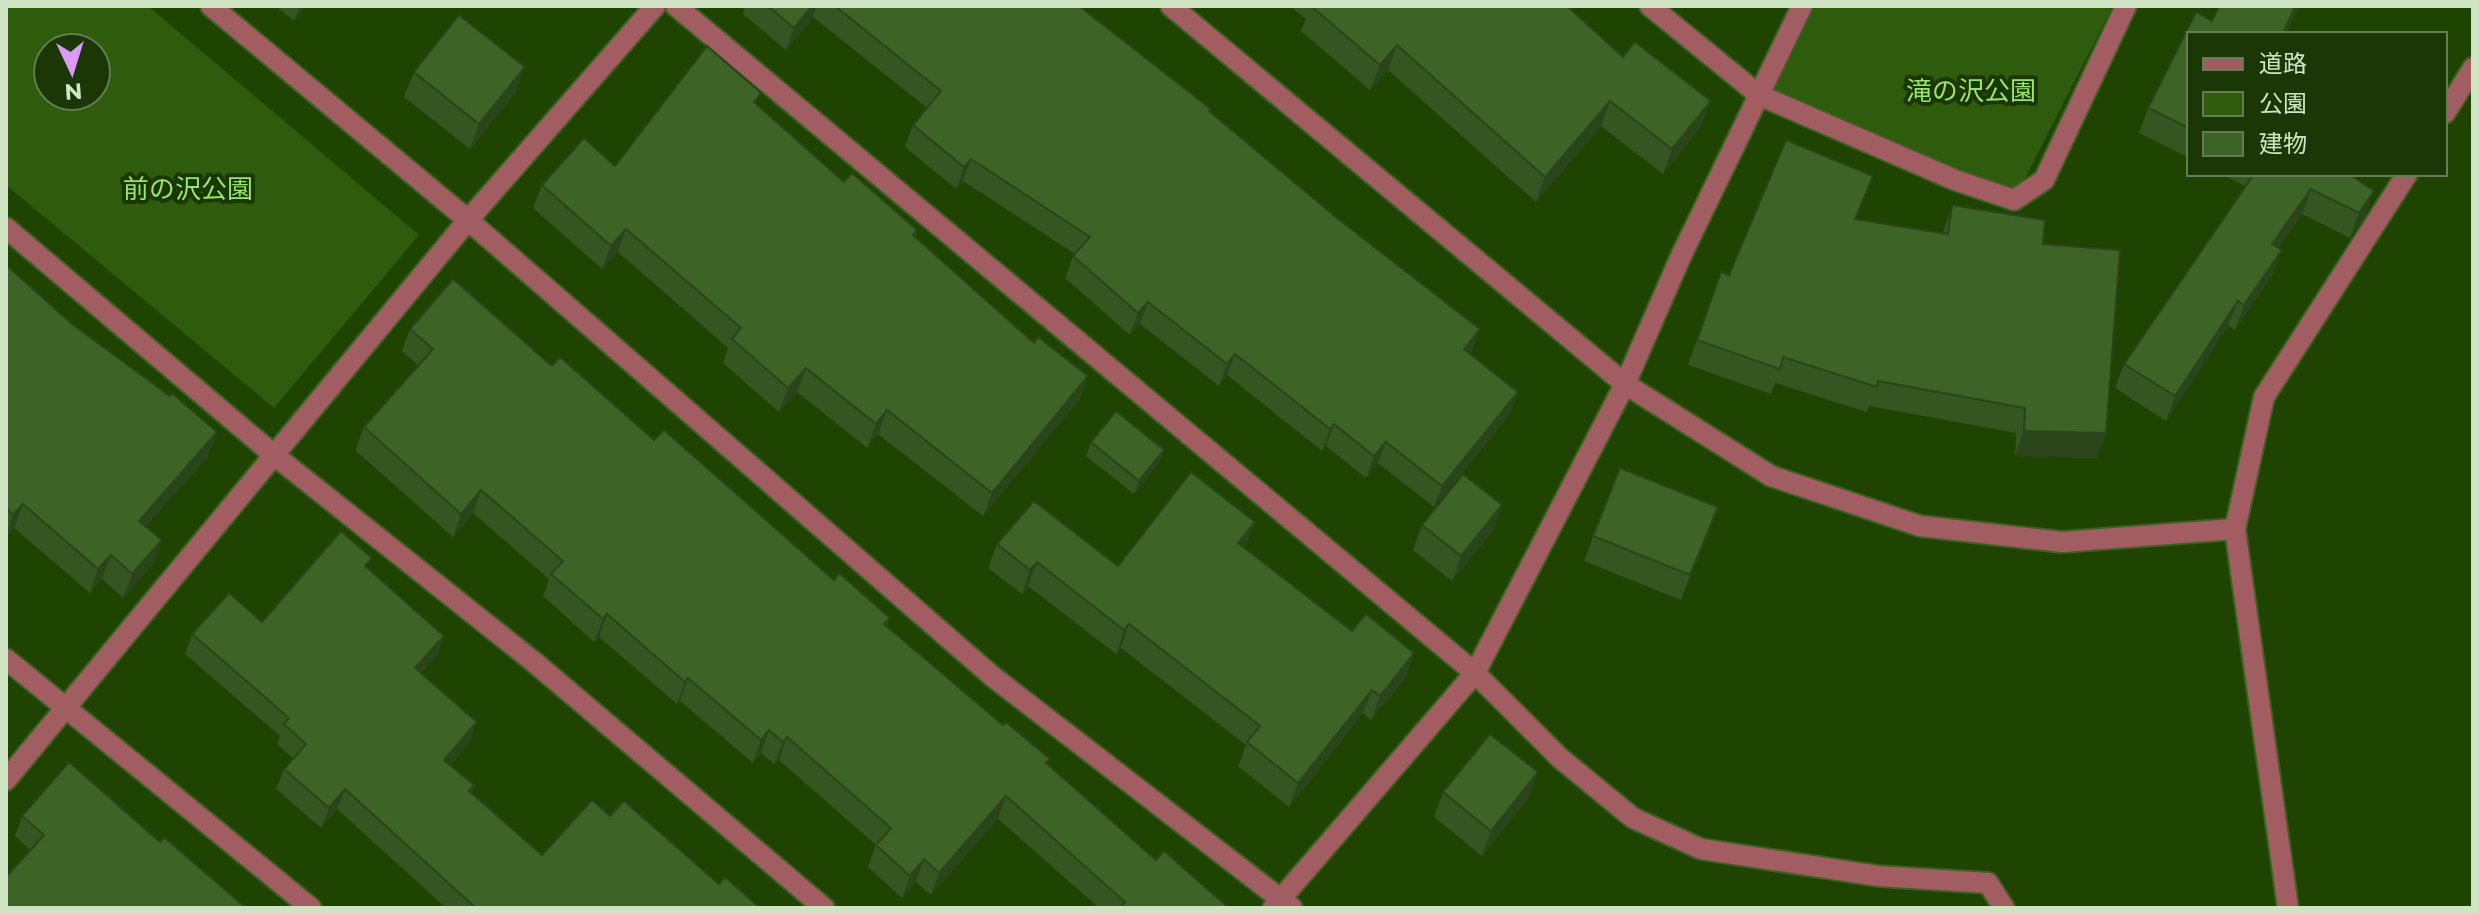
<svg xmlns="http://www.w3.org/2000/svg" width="2479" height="914" font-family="Montserrat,'Noto Sans JP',sans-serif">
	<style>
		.green { fill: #2f5b0c; fill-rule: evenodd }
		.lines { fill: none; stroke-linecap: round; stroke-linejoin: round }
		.minor-casing { stroke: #3e6023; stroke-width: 24 }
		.minor { stroke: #a25d63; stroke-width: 20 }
		.wall { fill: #355521 }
		.shaded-wall { fill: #2b451b }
		.building { fill: #3e6326; stroke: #2b451b; stroke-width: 2 }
		.labels { text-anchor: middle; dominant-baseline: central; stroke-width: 8; stroke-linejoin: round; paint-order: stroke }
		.park-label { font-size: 26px; fill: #99e56c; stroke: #1b3706 }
	</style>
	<rect width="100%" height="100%" fill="#1f4300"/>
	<g class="green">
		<path d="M6,6H148L419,235L274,408L6,185ZM48,48H96V96H48Z"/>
		<path d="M1799,6H2113L2014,200L1759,95Z"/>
	</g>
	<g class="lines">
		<defs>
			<g id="minor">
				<path d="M211,6L468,220L992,676L1292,908"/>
				<path d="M676,6L1475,673L1560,758L1633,818L1701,849L1878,876L1988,883L2004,908"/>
				<path d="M1171,6L1625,384L1771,476L1920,526L2062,542L2235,529"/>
				<path d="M1650,6L1759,95L1955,180L2014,200L2044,180L2126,6"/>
				<path d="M2445,113L2473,68"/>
				<path d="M6,228L274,455L534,662L824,908"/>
				<path d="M6,659L311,908"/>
				<path d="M6,780L468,220L655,6"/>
				<path d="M1273,908L1475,673L1625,384L1681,256L1802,6"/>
				<path d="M2288,908L2235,529L2264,397L2407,174"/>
			</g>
		</defs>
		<use href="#minor" class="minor-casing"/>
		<use href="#minor" class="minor"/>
	</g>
	<g class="wall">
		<path d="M276,6H306L294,21Z"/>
		<path d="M745,6H1079L1211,109L1210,111L1473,350L1470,353L1518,392L1510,414L1434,507L1378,463L1366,478L1326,446L1322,451L1227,375L1219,386L1140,324L1130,335L1065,278L1073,256L1075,254L963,181L956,189L905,147L913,125L927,108L813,17L786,50L743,14Z"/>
		<path d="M1290,6H1567L1701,126L1663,174L1601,126L1536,202L1388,70L1370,90L1301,31L1306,19Z"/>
		<path d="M2219,6H2300L2285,34H2189V158L2139,133L2148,108L2196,12L2212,21Z"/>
		<path d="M414,72L516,92L470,149L404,97Z"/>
		<path d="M757,105L844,182L917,230L915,237L1034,343L1088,376L1079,400L983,516L878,434L867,448L797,392L779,412L723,363L728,348L618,252L602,269L533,208L542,185L615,166Z"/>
		<path d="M2222,174H2349L2365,216L2350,238L2302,214L2278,248L2282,250L2272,275L2235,330L2228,326L2166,421L2115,388L2124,364L2245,186Z"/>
		<path d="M1873,176L1856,219L1943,233L1952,205L2043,244L2106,433L2097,458L2015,456L2016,433L1869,406L1867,412L1775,383L1771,394L1688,365L1721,272L1729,275Z"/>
		<path d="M6,265L208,456L146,526L153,564L123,598L102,579L90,593L14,528L6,537Z"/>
		<path d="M410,329L552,366L654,440L834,580L890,618L887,626L1048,764L1156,860L1229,908H1099L998,819L931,895L916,882L902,898L868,867L876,845L779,760L774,764L761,753L753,763L680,701L677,704L599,637L594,642L543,596L549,579L473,513L453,537L355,450L364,427L419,366L402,351Z"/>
		<path d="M1091,442L1159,463L1134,494L1086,456Z"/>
		<path d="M1502,505L1493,530L1452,581L1413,550L1422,525Z"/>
		<path d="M1255,522L1244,548L1352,631L1414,653L1406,677L1371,720L1363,713L1289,807L1238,766L1246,745L1121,648L1116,654L1028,586L1022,594L988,568L997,544L1118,566Z"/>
		<path d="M1709,532L1681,600L1584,561L1593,536Z"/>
		<path d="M368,569L437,656L421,673L470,742L450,765L474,785L472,793L542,855L610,816L760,908H446L337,809L321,828L276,789L284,769L293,758L277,744L280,736L185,654L192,634L262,622Z"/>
		<path d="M1443,792L1529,797L1482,856L1434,817Z"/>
		<path d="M22,816L160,842L246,908L30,850L15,836Z"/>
	</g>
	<g class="shaded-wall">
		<path d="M300,6H306L294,21Z"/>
		<path d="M812,6H817L813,17L786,50L794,28Z"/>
		<path d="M2296,6H2300L2285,34H2282Z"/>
		<path d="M1397,45L1388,70L1370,90L1380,65Z"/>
		<path d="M525,67L516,92L470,149L479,124Z"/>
		<path d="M1610,101L1601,126L1536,202L1545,177Z"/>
		<path d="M1711,101L1701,126L1663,174L1672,149Z"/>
		<path d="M971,159L963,181L956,189L964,167Z"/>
		<path d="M2311,189L2302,214L2263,268L2272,244Z"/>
		<path d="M2374,191L2365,216L2350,238L2359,213Z"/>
		<path d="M626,229L618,252L602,269L611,246Z"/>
		<path d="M2282,250L2272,275L2235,330L2244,305Z"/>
		<path d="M2238,301L2228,326L2166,421L2175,396Z"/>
		<path d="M1148,302L1140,324L1130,335L1138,313Z"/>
		<path d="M1480,329L1473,350L1456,371L1464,349Z"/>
		<path d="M1235,354L1227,375L1219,386L1227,364Z"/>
		<path d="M806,368L797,392L779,412L788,388Z"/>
		<path d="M1088,376L1079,400L983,516L992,493Z"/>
		<path d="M1518,392L1510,414L1434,507L1442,486Z"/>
		<path d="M887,410L878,434L867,448L876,424Z"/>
		<path d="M1334,424L1326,446L1322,451L1330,429Z"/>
		<path d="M2024,431L2106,433L2097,458L2015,456Z"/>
		<path d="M217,432L208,456L131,544L139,521Z"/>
		<path d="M1386,442L1378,463L1366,478L1374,456Z"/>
		<path d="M1164,450L1159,463L1134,494L1139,481Z"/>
		<path d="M481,490L473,513L453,537L461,514Z"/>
		<path d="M23,504L14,528L6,537L13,515Z"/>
		<path d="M1502,505L1493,530L1452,581L1461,556Z"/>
		<path d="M1718,507L1709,532L1681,600L1690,575Z"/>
		<path d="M1255,522L1246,546L1229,567L1238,543Z"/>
		<path d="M162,540L153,564L123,598L132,574Z"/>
		<path d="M111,555L102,579L90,593L98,569Z"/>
		<path d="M1037,562L1028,586L1022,594L1030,570Z"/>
		<path d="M607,614L599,637L594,642L603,619Z"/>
		<path d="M1129,624L1121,648L1116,654L1124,630Z"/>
		<path d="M444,636L437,656L408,688L415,668Z"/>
		<path d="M1414,653L1406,677L1371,720L1380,696Z"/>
		<path d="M688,678L680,701L677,704L685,682Z"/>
		<path d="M1372,690L1363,713L1289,807L1298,783Z"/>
		<path d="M477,722L470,742L437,780L444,760Z"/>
		<path d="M769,730L761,753L753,763L761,740Z"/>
		<path d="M787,737L779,760L774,764L783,742Z"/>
		<path d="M1538,772L1529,797L1482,856L1491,831Z"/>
		<path d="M345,789L337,809L321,828L329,808Z"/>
		<path d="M1006,796L998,819L931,895L939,873Z"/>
		<path d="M924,859L916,882L902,898L910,876Z"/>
	</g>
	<g class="building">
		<path d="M768,6H812L794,28Z"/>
		<path d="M835,6H1079L1211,109L1209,111L1337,218L1480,329L1464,349L1518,392L1442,486L1386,442L1374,456L1334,424L1330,429L1235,354L1227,364L1148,302L1138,313L1073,256L1090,237L971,159L964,167L913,125L941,91Z"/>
		<path d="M1311,6H1567L1623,57L1635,42L1711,101L1672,149L1610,101L1545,177L1397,45L1380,65Z"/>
		<path d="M2219,6H2296L2282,34H2189V128L2148,108L2196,12L2212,21Z"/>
		<path d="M459,15L525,67L479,124L414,72Z"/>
		<path d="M707,46L761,93L754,102L844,182L852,173L917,230L913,235L1034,343L1038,337L1088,376L992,493L887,410L876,424L806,368L788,388L732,339L741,328L626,229L611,246L542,185L584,138L615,166Z"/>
		<path d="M1786,140L1873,176L1855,219L1948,234L1952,205L2045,220L2043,244L2120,250L2106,433L2024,431L2025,408L1878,381L1877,387L1783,357L1780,369L1697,340L1721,272L1729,275Z"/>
		<path d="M2254,174H2349L2374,191L2359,213L2311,189L2272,244L2282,250L2244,305L2238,301L2175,396L2124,364Z"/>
		<path d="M6,265L72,324L170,396L172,393L217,432L139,521L162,540L132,574L111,555L98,569L23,504L13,515L6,508Z"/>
		<path d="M453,279L552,366L560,357L654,440L664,430L834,580L839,573L890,618L884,624L1003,725L1006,722L1050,759L1046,763L1156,860L1164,851L1229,908H1120L1125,902L1006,796L939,873L924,859L910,876L876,845L891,828L787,737L783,742L769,730L761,740L688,678L685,682L607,614L603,619L551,574L563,561L481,490L461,514L364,427L433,349L410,329Z"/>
		<path d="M1116,411L1164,450L1139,481L1091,442Z"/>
		<path d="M1620,468L1718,507L1690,575L1593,536Z"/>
		<path d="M1191,472L1255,522L1238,543L1352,631L1366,614L1414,653L1380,696L1372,690L1298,783L1247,742L1260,726L1129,624L1124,630L1037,562L1030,570L997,544L1034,501L1118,566Z"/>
		<path d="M1463,474L1502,505L1461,556L1422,525Z"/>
		<path d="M341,531L372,558L365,566L444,636L415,668L477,722L444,760L474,785L469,791L542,855L592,800L610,816L624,801L719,884L725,877L760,908H476L345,789L329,808L284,769L306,744L284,724L289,718L192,634L229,593L262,622Z"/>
		<path d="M1490,734L1538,772L1491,831L1443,792Z"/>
		<path d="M69,762L160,842L164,837L246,908H6V877L44,835L22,816Z"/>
	</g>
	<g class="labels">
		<g class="park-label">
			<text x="1971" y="91">滝の沢公園</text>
			<text x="188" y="189">前の沢公園</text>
		</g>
	</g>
	<rect width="2479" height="914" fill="none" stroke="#cee4c3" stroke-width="16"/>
	<rect x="2187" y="32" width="260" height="144" fill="#1b3706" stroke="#637c52" stroke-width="2"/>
	<rect x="2203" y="58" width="40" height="12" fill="#a25d63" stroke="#637c52" stroke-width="2"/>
	<text x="2259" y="72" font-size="24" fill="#cee4c3">道路</text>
	<rect x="2203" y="92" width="40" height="24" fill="#2f5b0c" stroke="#637c52" stroke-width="2"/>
	<text x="2259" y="112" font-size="24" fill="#cee4c3">公園</text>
	<rect x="2203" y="132" width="40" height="24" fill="#3e6326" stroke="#637c52" stroke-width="2"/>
	<text x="2259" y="152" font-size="24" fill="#cee4c3">建物</text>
	<g transform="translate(72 72) rotate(176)"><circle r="38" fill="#1b3706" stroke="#637c52" stroke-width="2"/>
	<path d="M0-6L14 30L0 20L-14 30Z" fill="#da9af6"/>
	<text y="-12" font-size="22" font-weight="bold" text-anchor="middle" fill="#cee4c3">N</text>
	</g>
</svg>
